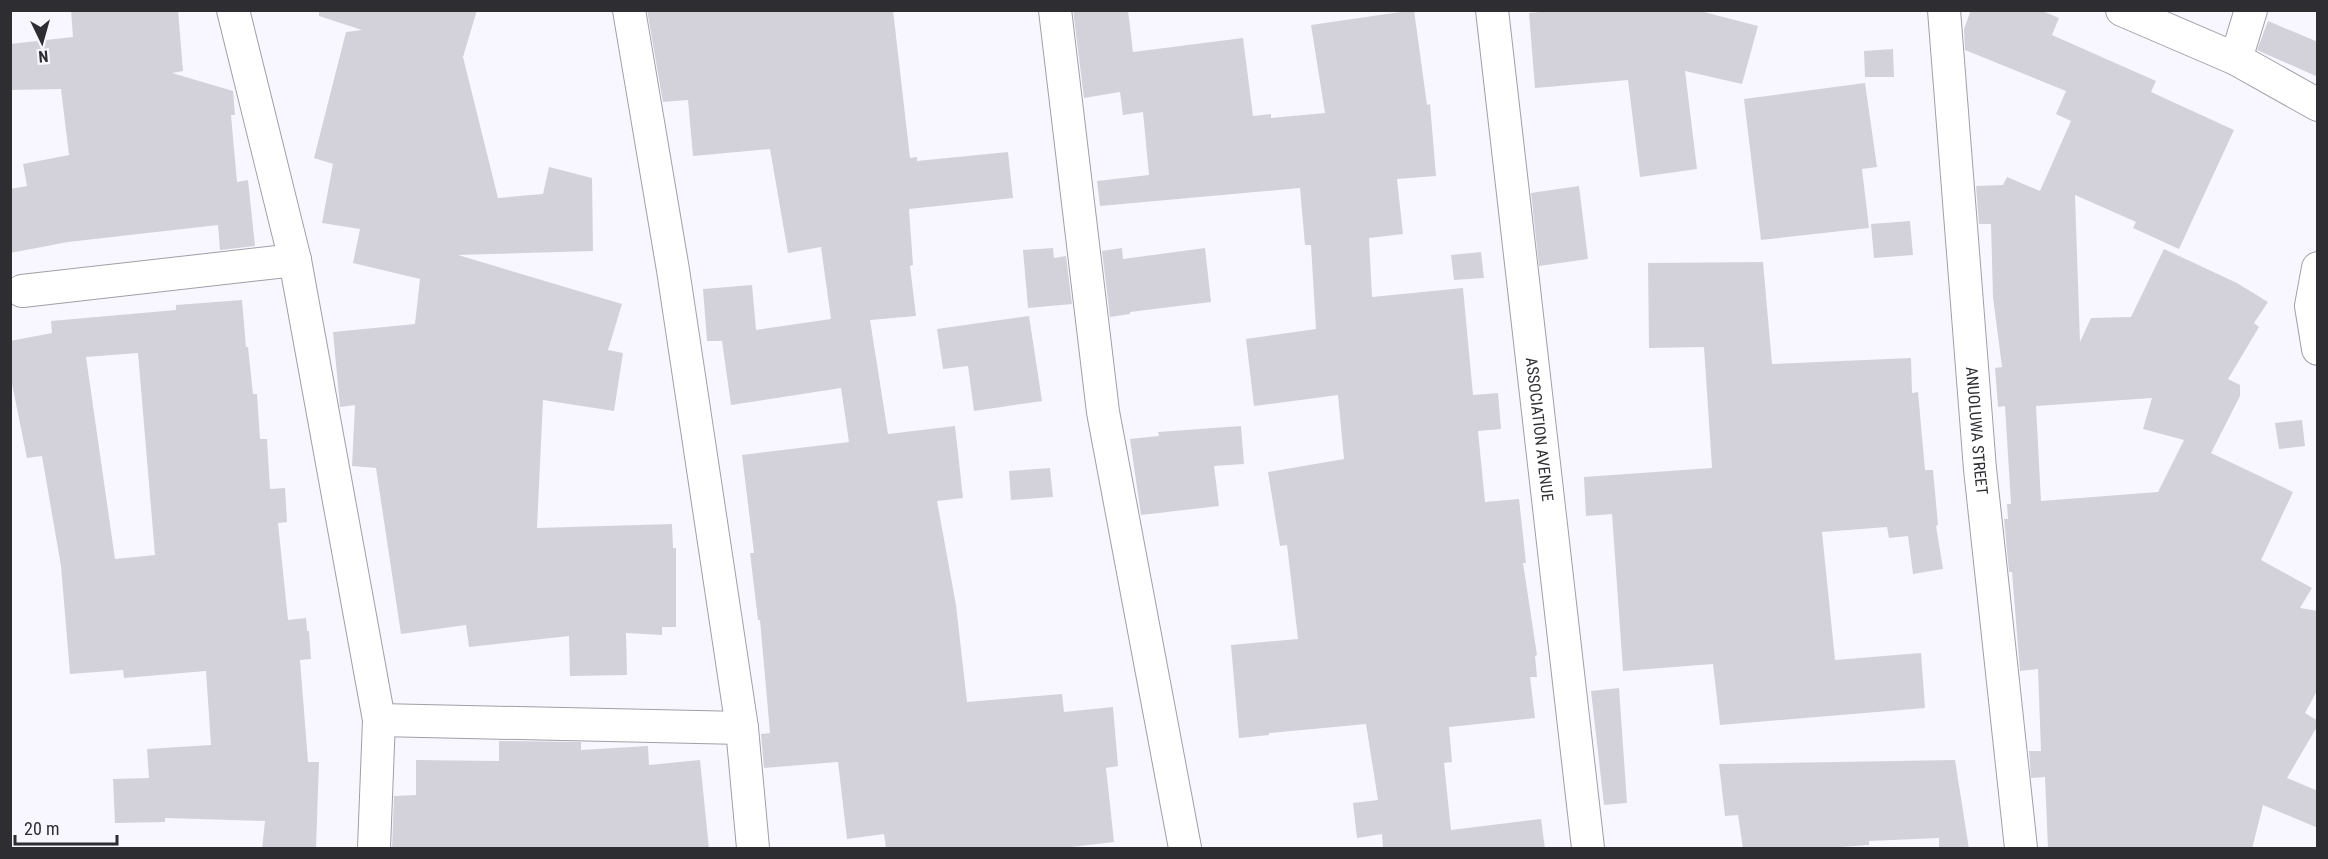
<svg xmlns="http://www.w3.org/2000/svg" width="2328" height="859" font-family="'Roboto Condensed',sans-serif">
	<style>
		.building { fill: #d3d2da; fill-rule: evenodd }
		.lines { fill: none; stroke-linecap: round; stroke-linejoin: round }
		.minor-casing { stroke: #a09fa6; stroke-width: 34 }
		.minor { stroke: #fff; stroke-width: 32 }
		.labels { text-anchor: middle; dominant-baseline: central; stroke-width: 5; stroke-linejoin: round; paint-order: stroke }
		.street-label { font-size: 16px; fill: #2e2d31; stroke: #f8f7ff }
	</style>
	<rect width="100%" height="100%" fill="#f8f7ff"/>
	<g class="building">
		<path d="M71,10H178L183,71L172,73L233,91L235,115H231L237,182L248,180L255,246L220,250L218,225L68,242L10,253V189L27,186L23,164L69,155L61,89L10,90V44L73,37Z"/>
		<path d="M319,10H477L463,57L498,198L543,194L549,167L592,178L593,251L458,255L622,304L608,350L623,353L614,411L543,400L537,528L672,524L673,548H676V627H662V635L626,633L627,675L570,676L569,636L469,647L466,625L401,634L376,468L352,466L355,405L340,407L333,332L415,324L420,279L353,263L360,229L322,223L333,164L314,158L346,32L362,30L319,16Z"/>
		<path d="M647,10H893L910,158L917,157V161L1008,152L1013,198L909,209L913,265L910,266L916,316L870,320L888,434L955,426L963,498L937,501L956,605L967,702L1062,694L1064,712L1113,707L1118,766L1106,768L1114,842L1054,849H886L884,834L847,839L838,762L764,768L761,734L770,733L760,620H758L750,553H754L742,455L849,442L841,388L731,405L722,341H707L703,289L752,285L756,330L831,319L821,247L788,253L770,149L693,156L688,100L663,102Z"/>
		<path d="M1073,10H1128L1133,52L1243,38L1253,116L1271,114V118L1325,113L1311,25L1414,10L1427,105L1430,104L1436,176L1397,179L1403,234L1369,238L1372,297L1463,288L1473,395L1498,393L1501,429L1478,431L1485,502L1519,499L1526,563H1523L1537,655L1535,656L1537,677H1530L1535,718L1449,727L1452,762L1444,763L1451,830L1541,819L1545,849H1383L1382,834L1357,838L1353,803L1378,800L1366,724L1269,733V735L1239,738L1231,645L1298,639L1287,545L1280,546L1268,472L1344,459L1338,395L1254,406L1246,339L1316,329L1311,245H1305L1300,188L1100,206L1097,181L1149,175L1143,112L1123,115L1120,92L1084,98Z"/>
		<path d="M1559,10H1696L1758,26L1742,84L1685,71L1697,169L1640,177L1628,80L1535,88L1529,13Z"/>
		<path d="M1971,10H2040L2059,18L2052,35L2156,81L2151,92L2234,130L2179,249L2133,228L2136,222L2075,195L2080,342L2091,318L2131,317L2164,249L2237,283L2268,302L2254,323L2259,327L2228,379L2240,385V396L2211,453L2293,492L2261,560L2312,588L2300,608L2318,611V689L2305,713L2318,721V725L2287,778L2318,791V828L2263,805L2252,849H2048L2045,777L2031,778L2029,751H2041L2038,669L2020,671L2012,572H2009L2004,519H2008L2007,504H2011L2005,406L1998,407L1995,368L2002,367L1993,297L1991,224H1979L1976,186L2003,185L2007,177L2040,191L2071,121L2056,114L2066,91L1965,50L1964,29ZM2152,398L2143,429L2184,440L2158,492L2041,501L2036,406Z"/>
		<path d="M2268,21L2318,42V77L2257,50Z"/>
		<path d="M1893,49L1894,77H1865L1864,51Z"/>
		<path d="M1865,83L1877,167L1862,169L1869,228L1761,240L1744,99Z"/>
		<path d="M1579,186L1588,259L1539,266L1531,193Z"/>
		<path d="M1910,221L1913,255L1874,258L1871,224Z"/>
		<path d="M1053,248L1054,258L1066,256L1072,304L1028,308L1023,250Z"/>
		<path d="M1122,248L1123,259L1205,248L1211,302L1130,312V314L1110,317L1102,251Z"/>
		<path d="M1481,252L1484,278L1454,280L1451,255Z"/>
		<path d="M1763,262L1772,364L1911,358L1912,393L1918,392L1925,470H1933L1938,525L1936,526L1943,569L1913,574L1908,536L1889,538L1887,527L1822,532L1835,660L1921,653L1925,708L1720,725L1713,664L1623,671L1612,514L1586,516L1584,477L1712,468L1704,347L1649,348L1648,263Z"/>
		<path d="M242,300L246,347H248L253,394H257L260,439H267L270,489L285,488L287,522L278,523L288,620L306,618L307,631H309L311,659L300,660L308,762H319L316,849H262L265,821L165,818V822L115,823L113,779L149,778L147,749L211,745L206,671L124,678L123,670L70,674L61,566L42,456L27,458L10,374V341L52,333L51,321L176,310V305ZM138,353L155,555L115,559L86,357Z"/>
		<path d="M1029,316L1042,401L974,411L968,366L943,369L937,329Z"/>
		<path d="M2302,420L2305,446L2279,449L2275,423Z"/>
		<path d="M1241,426L1244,464L1214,466L1219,506L1141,515L1130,439L1159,436L1158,432Z"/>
		<path d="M1050,468L1053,497L1011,500L1009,471Z"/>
		<path d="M1619,688L1627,803L1604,805L1591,691Z"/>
		<path d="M499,741L581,742V750L648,746L649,765L700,760L709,849H392L394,796L416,795V760L499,761Z"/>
		<path d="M1955,760L1969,849H1939V838L1869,841V845L1813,849H1743L1738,815L1725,816L1719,764Z"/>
	</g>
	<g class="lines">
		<defs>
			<g id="minor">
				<path d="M233,10L295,260L379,720L374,848"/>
				<path d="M629,10L673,270L742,728L753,848"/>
				<path d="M1055,10L1103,412L1185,848"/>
				<path id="s1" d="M1492,10L1588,848"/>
				<path id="s2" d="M1944,10L1980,469L2021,848"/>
				<path d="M2122,10L2236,59L2318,105"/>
				<path d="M2236,59L2251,10"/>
				<path d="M2318,268L2311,306L2318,349"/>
				<path d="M22,291L295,260"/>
				<path d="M379,720L742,728"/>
			</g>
		</defs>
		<use href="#minor" class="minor-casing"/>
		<use href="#minor" class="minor"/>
	</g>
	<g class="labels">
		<g class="street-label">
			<text stroke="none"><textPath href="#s1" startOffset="422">ASSOCIATION AVENUE</textPath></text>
			<text stroke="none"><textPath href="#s2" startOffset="422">ANUOLUWA STREET</textPath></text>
		</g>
	</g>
	<rect width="2328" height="859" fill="none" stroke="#2e2d31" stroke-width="24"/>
	<g transform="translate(42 42) rotate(175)" stroke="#f8f7ff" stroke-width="4.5" paint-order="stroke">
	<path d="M0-4.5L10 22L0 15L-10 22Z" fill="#2e2d31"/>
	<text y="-9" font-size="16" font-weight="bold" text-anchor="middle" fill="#2e2d31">N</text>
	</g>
	<path d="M15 835v9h102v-9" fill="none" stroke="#2e2d31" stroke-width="3"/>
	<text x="24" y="835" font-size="18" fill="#2e2d31" stroke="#f8f7ff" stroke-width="4.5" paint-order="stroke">20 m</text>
</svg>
